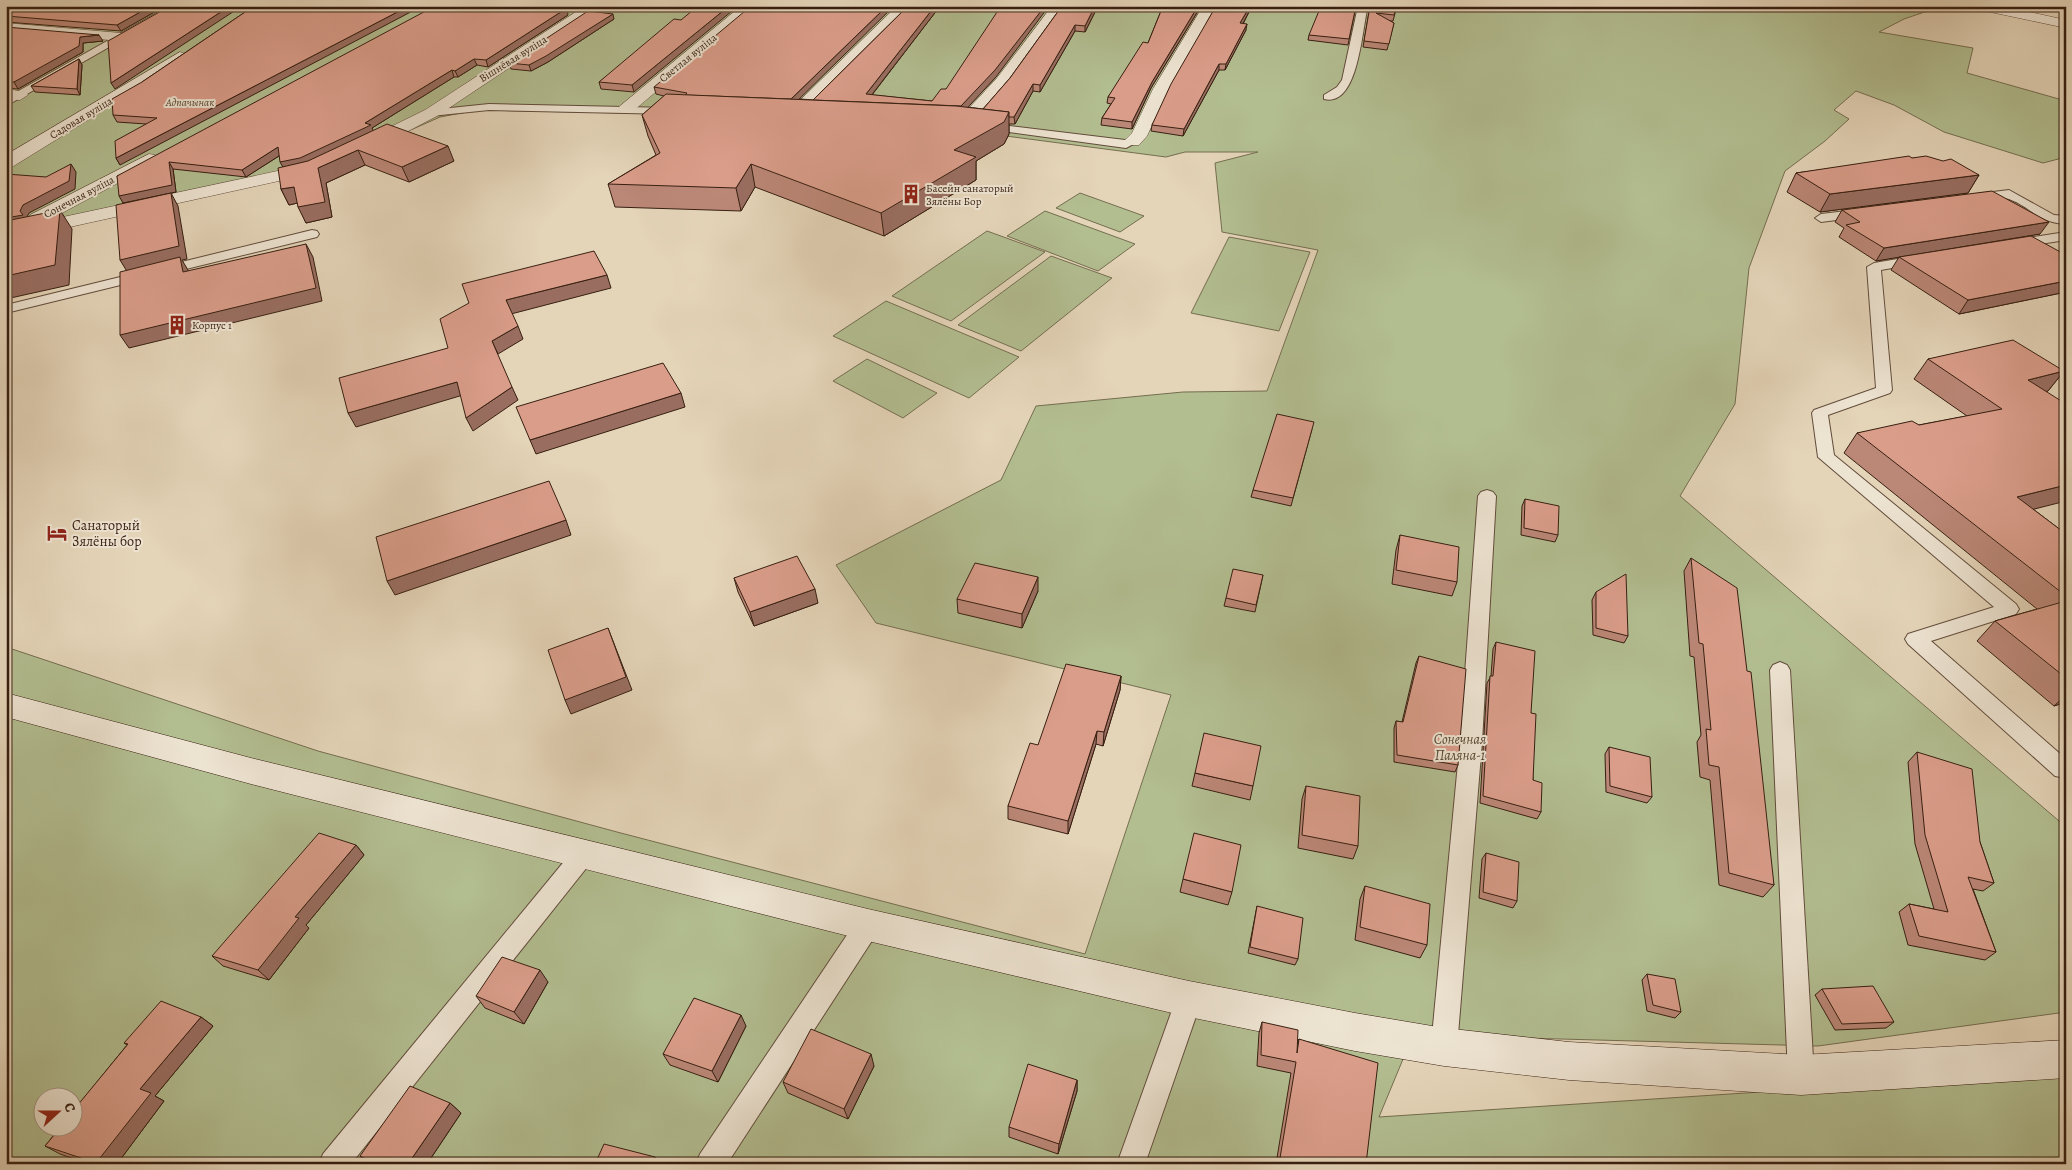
<svg xmlns="http://www.w3.org/2000/svg" width="2072" height="1170" font-family="Alegreya,serif">
	<style>
		.green { fill: #b2bd90; stroke: #746e50; fill-rule: evenodd }
		.lines { fill: none; stroke-linecap: round; stroke-linejoin: round }
		.lane-casing { stroke: #624c3b; stroke-width: 2 }
		.street-casing { stroke: #624c3b; stroke-width: 1 }
		.secondary-casing { stroke: #371f11; stroke-width: 1 }
		.lane { fill: #ede3d1; fill-rule: evenodd }
		.street { fill: #ede3d1; fill-rule: evenodd }
		.secondary { fill: #ede3d1; fill-rule: evenodd }
		.wall { fill: #bb8777; stroke: #371f11 }
		.shaded-wall { fill: #996e61; stroke: #371f11 }
		.building { fill: #da9d8a; stroke: #371f11 }
		.labels { text-anchor: middle; dominant-baseline: central; stroke-width: 4; stroke-linejoin: round; paint-order: stroke }
		.far-street-label { font-size: 11px; fill: #371f11; stroke: #ede3d1 }
		.far-park-label { font-size: 11px; font-style: italic; fill: #564631; stroke: #ede3d1 }
		.far-poi-label { font-size: 11px; fill: #371f11; stroke: #ede3d1; text-anchor: start }
		.poi-label { font-size: 14px; fill: #371f11; stroke: #ede3d1; text-anchor: start }
		.park-label { font-size: 14px; font-style: italic; fill: #564631; stroke: #ede3d1 }
	</style>
	<rect width="100%" height="100%" fill="#e4d4b8"/>
	<filter id="stains"><feTurbulence type="fractalNoise" baseFrequency=".004" numOctaves="4"/><feColorMatrix values="0 0 0 0 .2 0 0 0 0 .09 0 0 0 0 .02 0 0 0 .5 -.17"/></filter>
	<radialGradient id="worn" r=".72"><stop offset=".6" stop-color="#630" stop-opacity="0"/><stop offset="1" stop-color="#630" stop-opacity=".3"/></radialGradient>
	<g class="green">
		<path d="M6,6H1942L1904,19L1879,32L1973,48L1967,73L2066,101V157L2043,163L1944,132L1894,105L1856,91L1834,110L1849,119L1825,141L1785,171L1749,268L1735,404L1680,496L2066,827V1012L1818,1046L1413,1035L1379,1117L2066,1072V1164H6V647L318,751L617,832L1085,954L1171,695L876,623L836,565L1001,480L1036,406L1183,392L1267,391L1318,250L1222,232L1215,163L1258,152H1185L1166,157L983,133L870,122L624,113L478,110L440,117L345,159L6,240ZM42,1098H72V1128H42Z"/>
		<path d="M1080,193L1144,216L1120,232L1056,208Z"/>
		<path d="M1045,211L1135,244L1098,271L1007,236Z"/>
		<path d="M987,231L1045,252L951,321L892,296Z"/>
		<path d="M1229,237L1310,252L1279,331L1191,313Z"/>
		<path d="M1051,256L1112,278L1021,351L958,325Z"/>
		<path d="M886,301L1019,357L969,398L833,336Z"/>
		<path d="M867,359L937,393L903,418L833,381Z"/>
	</g>
	<g class="lines">
		<defs>
			<g id="lane">
				<path d="M169,6H181L6,106V98Z"/>
				<path d="M1358,6H1368C1362,27 1359,108 1324,99V95L1337,87L1342,80Z"/>
				<path d="M489,104L672,108L678,111L672,114L489,110L431,116L425,113L431,110Z"/>
				<path d="M984,123L1125,140L1133,138L1139,141L1126,148L980,128V124Z"/>
				<path d="M2009,190L2054,215L2066,216V224C2036,222 2033,208 2009,199C1997,195 1980,208 1971,198L1977,194Z"/>
				<path d="M1863,209L1868,210L1869,213L1868,216L1821,222L1815,218L1821,214Z"/>
				<path d="M312,230L317,231L319,234L317,237L6,313V305Z"/>
				<path d="M2066,232V240L2015,248L2008,244L2015,240Z"/>
				<path d="M1921,255L1928,259L1926,262L1881,270L1892,390L1890,393L1828,415L1834,455L2016,604L2019,609L2016,614L1931,641L2066,759V778L2055,776L1908,644L1905,639L1908,634L1994,607L1818,457L1812,413L1814,410L1876,388L1867,267L1874,263Z"/>
				<path d="M1487,490L1493,492L1496,496L1482,742L1457,1047L1453,1056L1444,1060L1435,1056L1431,1047L1460,742L1478,496L1481,492Z"/>
				<path d="M1780,662L1787,665L1790,670L1814,1075L1810,1084L1801,1088L1792,1084L1788,1075L1770,670L1773,665Z"/>
				<path d="M584,844L592,847L596,854L592,861L351,1164H319L323,1154L576,847Z"/>
				<path d="M868,914L877,917L880,925L877,933L727,1164H696L700,1154L859,917Z"/>
				<path d="M1189,987L1198,990L1202,999L1145,1164H1117L1176,999L1180,990Z"/>
			</g>
			<g id="street">
				<path d="M585,6H602L437,116L372,150H360L357,146L360,142L425,110Z"/>
				<path d="M741,6H757L632,112H620L618,109L620,106Z"/>
				<path d="M897,6H912L798,120H786L784,117L786,114Z"/>
				<path d="M1052,6H1066L1009,84L971,127H959L957,123L959,119L997,78Z"/>
				<path d="M1203,6H1217L1169,89L1147,136L1139,145H1127L1124,141L1132,133L1153,89Z"/>
				<path d="M1974,6H2002L2066,20V28L1981,10Z"/>
				<path d="M6,23L121,33L128,37L121,41L6,31Z"/>
				<path d="M180,52L185,54L188,57L185,60L12,167L6,168V155Z"/>
				<path d="M6,89L26,92L28,95L20,100L6,99Z"/>
				<path d="M149,154L155,155L158,159L155,163L49,220L315,163L321,164L324,168L321,172L315,173L6,241V229L32,224L28,219L30,215Z"/>
			</g>
			<path id="secondary" d="M6,693L251,758L868,909L1189,981L1355,1013L1444,1028L1569,1042L1801,1055L2066,1040V1078L1801,1095L1569,1080L1444,1066L1355,1051L1189,1017L868,941L251,784L6,717Z"/>
		</defs>
		<use href="#lane" class="lane-casing"/>
		<use href="#street" class="street-casing"/>
		<use href="#secondary" class="secondary-casing"/>
		<use href="#lane" class="lane"/>
		<use href="#street" class="street"/>
		<use href="#secondary" class="secondary"/>
	</g>
	<g class="wall">
		<path d="M6,6H165L121,31L6,22Z"/>
		<path d="M254,6L120,165L116,158L146,124L117,122L113,115L142,82Z"/>
		<path d="M908,6H941L934,14L872,95L932,101L946,89L996,77L967,107L983,109L1010,78L1062,6H1098L1085,32L1075,31L1040,92L1033,91L1015,124H1009V134L1004,144L976,161V180L884,236L755,187L741,211L615,207L608,184L656,155L648,136L642,115L664,96L656,94L654,87L813,100Z"/>
		<path d="M1163,6H1201L1151,88L1132,129L1101,125L1102,118L1111,104L1107,103L1108,97L1148,43Z"/>
		<path d="M1216,6H1252L1243,24L1246,30L1225,70H1219L1183,136L1151,131L1152,125Z"/>
		<path d="M1356,6L1348,45L1308,40L1309,35Z"/>
		<path d="M1370,6H1397L1393,21H1390L1394,23L1387,50L1363,47Z"/>
		<path d="M568,15L488,67L477,65L458,77H454L372,128L373,131L454,161L409,182L365,165L326,183L332,217L306,223L297,203L289,205L281,189L283,167L279,156L246,177L173,169L176,192L123,203L117,176Z"/>
		<path d="M614,19L548,62L531,71L511,69L509,63Z"/>
		<path d="M681,20L634,92L601,89L599,82Z"/>
		<path d="M6,27L103,41L83,43V52L18,89L6,88Z"/>
		<path d="M79,59L82,65L80,95L35,92L31,86Z"/>
		<path d="M1912,158L1979,175L1968,193L1820,212L1787,192L1796,173Z"/>
		<path d="M1842,210L2040,234L1948,249L2066,255V292L1959,314L1891,270L1899,257L1876,261L1839,237L1844,228L1835,222Z"/>
		<path d="M1928,359L2064,371L2048,391L2046,392L2033,509L2066,534V702L2054,706L1977,641L1995,621L2037,609L1844,453L1857,433L1919,425L1967,416L1914,379Z"/>
		<path d="M1312,429L1291,506L1251,497L1253,490Z"/>
		<path d="M1525,499L1558,535L1555,542L1521,535L1522,506Z"/>
		<path d="M1400,535L1457,582L1452,596L1392,584L1396,550Z"/>
		<path d="M1691,558L1774,885L1763,897L1719,885L1710,780L1700,777L1697,742L1701,735L1694,657L1690,656L1684,571Z"/>
		<path d="M1263,575L1255,612L1224,606L1226,598Z"/>
		<path d="M734,578L818,603L754,626L738,592Z"/>
		<path d="M1038,591L1022,628L958,613L957,599Z"/>
		<path d="M1596,592L1628,636L1624,643L1593,635L1592,600Z"/>
		<path d="M1496,642L1531,713L1533,780L1541,812L1537,819L1480,803L1487,683L1491,676L1493,649Z"/>
		<path d="M1419,656L1458,765L1455,772L1394,762V728L1396,721L1402,722L1416,663Z"/>
		<path d="M1121,676L1120,690L1103,746L1096,744L1068,834L1008,819V806L1038,745Z"/>
		<path d="M1609,747L1652,797L1647,803L1606,792L1605,754Z"/>
		<path d="M1917,752L1980,842L1994,883L1983,891L1973,889L1996,952L1985,960L1908,945L1899,912L1909,904L1934,909L1915,844L1908,762Z"/>
		<path d="M1195,773L1253,786L1250,800L1192,786Z"/>
		<path d="M1306,786L1358,846L1353,859L1298,848L1302,799Z"/>
		<path d="M356,845L364,855L306,925L309,928L269,980L223,966L212,956Z"/>
		<path d="M1486,853L1517,901L1513,908L1479,898L1482,859Z"/>
		<path d="M1183,879L1232,892L1228,905L1180,892Z"/>
		<path d="M1365,886L1427,945L1420,958L1355,940L1360,899Z"/>
		<path d="M1257,906L1298,959L1295,965L1248,953Z"/>
		<path d="M1647,974L1681,1012L1675,1018L1647,1011L1642,980Z"/>
		<path d="M548,982L524,1024L485,1008L476,996Z"/>
		<path d="M1822,989L1894,1022L1886,1028L1835,1030L1815,995Z"/>
		<path d="M201,1017L213,1026L155,1096L164,1101L117,1164H89L60,1154L45,1146L127,1045L124,1043Z"/>
		<path d="M1262,1022L1297,1044L1299,1039L1366,1164H1276L1291,1073L1257,1066L1259,1033Z"/>
		<path d="M746,1026L718,1082L670,1065L663,1054Z"/>
		<path d="M874,1066L848,1119L788,1093L783,1082Z"/>
		<path d="M1077,1080V1091L1058,1154L1009,1137V1127Z"/>
		<path d="M450,1103L461,1113L427,1164H369L360,1156Z"/>
	</g>
	<g class="shaded-wall">
		<path d="M151,6H165L121,31L117,25Z"/>
		<path d="M230,6H242L115,89L111,83Z"/>
		<path d="M409,6H422L120,165L116,158Z"/>
		<path d="M729,6H738L634,92L632,85Z"/>
		<path d="M887,6H894L787,111L786,104Z"/>
		<path d="M935,6H941L934,14L867,101L866,94Z"/>
		<path d="M1045,6H1049L996,77L958,118L957,111Z"/>
		<path d="M1095,6H1098L1085,32V26Z"/>
		<path d="M1198,6H1201L1151,88L1132,129V122L1152,82Z"/>
		<path d="M1250,6H1252L1240,29V23Z"/>
		<path d="M567,8L568,15L488,67L486,60Z"/>
		<path d="M613,14L614,19L548,62L531,71L529,65Z"/>
		<path d="M1247,24L1246,30L1225,70L1226,64Z"/>
		<path d="M1075,25V31L1040,92V85Z"/>
		<path d="M99,35L103,41L83,43V52L18,89L14,82L80,37Z"/>
		<path d="M79,59L82,65L80,95L77,89Z"/>
		<path d="M474,59L477,65L458,77L455,71Z"/>
		<path d="M1219,64V70L1183,136L1184,129Z"/>
		<path d="M452,70L454,77L372,128L374,132L303,165L284,169L280,162L365,123Z"/>
		<path d="M1033,84V91L1015,124L1014,117Z"/>
		<path d="M1009,112V134L1004,144L976,161V180L884,236L881,213L954,150Z"/>
		<path d="M448,146L454,161L409,182L402,167Z"/>
		<path d="M278,147L282,154L246,177L242,170Z"/>
		<path d="M358,150L365,165L326,183L332,217L306,223L298,207L318,168Z"/>
		<path d="M169,162L173,169L176,192L123,203L119,196Z"/>
		<path d="M71,164L76,172L75,189L29,213L26,219L6,227V218L23,205Z"/>
		<path d="M751,164L755,187L741,211L736,188Z"/>
		<path d="M1979,175L1968,193L1820,212L1830,194Z"/>
		<path d="M294,187L302,202L289,205L281,189Z"/>
		<path d="M171,193L178,206L187,259L182,260L188,270L191,285L128,273L120,260Z"/>
		<path d="M60,210L72,229L69,285L6,299V276Z"/>
		<path d="M2049,222L2040,234L1876,261L1884,248Z"/>
		<path d="M306,244L313,257L322,301L129,348L120,335Z"/>
		<path d="M607,275L611,288L511,314L506,300Z"/>
		<path d="M2066,281V292L1959,314L1968,300Z"/>
		<path d="M518,326L523,339L498,354L492,341Z"/>
		<path d="M2064,371L2048,391L2013,400L2028,380Z"/>
		<path d="M457,382L463,395L356,427L348,413Z"/>
		<path d="M512,387L518,400L473,431L466,418Z"/>
		<path d="M681,393L685,407L536,454L530,440Z"/>
		<path d="M2066,485V501L1999,518L2017,497Z"/>
		<path d="M566,520L571,535L395,595L387,581Z"/>
		<path d="M1038,577V591L1022,628V614Z"/>
		<path d="M815,589L818,603L754,626L750,612Z"/>
		<path d="M608,628L632,690L571,714L565,700Z"/>
		<path d="M1121,676L1120,690L1103,746L1104,732Z"/>
		<path d="M2066,695V702L2054,706Z"/>
		<path d="M1097,731L1096,744L1068,834V821Z"/>
		<path d="M356,845L364,855L306,925L309,928L269,980L258,970L295,917Z"/>
		<path d="M540,970L548,982L524,1024L514,1012Z"/>
		<path d="M741,1015L746,1026L718,1082L712,1071Z"/>
		<path d="M201,1017L213,1026L155,1096L164,1101L117,1164H98L96,1163L140,1089Z"/>
		<path d="M871,1054L874,1066L848,1119L844,1109Z"/>
		<path d="M1077,1080V1091L1058,1154L1059,1144Z"/>
		<path d="M450,1103L461,1113L427,1164H408Z"/>
		<path d="M655,1157L660,1164H652Z"/>
	</g>
	<g class="building">
		<path d="M6,6H151L117,25L6,16Z"/>
		<path d="M170,6H230L111,83L108,41Z"/>
		<path d="M254,6H409L116,158L115,141L157,118L113,115L112,99L142,82Z"/>
		<path d="M435,6H545L567,8L486,60L474,59L455,71L452,70L365,123L371,125L300,158L280,162L278,147L242,170L169,162L172,185L119,196L117,176Z"/>
		<path d="M698,6H729L632,85L599,82L674,19L681,20Z"/>
		<path d="M751,6H887L791,99L685,95L687,93L654,87Z"/>
		<path d="M908,6H935L866,94L932,101L941,89H946L1001,6H1045L995,70L961,106L813,100Z"/>
		<path d="M1062,6H1095L1085,26L1075,25L1040,85L1033,84L1014,117H1009V112L983,109L1010,78Z"/>
		<path d="M1163,6H1198L1152,82L1132,122L1102,118L1115,98L1108,97L1143,42L1148,43Z"/>
		<path d="M1216,6H1250L1240,23L1247,24L1226,64H1219L1184,129L1152,125L1171,84Z"/>
		<path d="M1321,6H1356L1349,39L1309,35Z"/>
		<path d="M1370,6H1396L1394,15L1376,13L1394,23L1389,44L1364,41Z"/>
		<path d="M588,11L613,14L546,56L529,65L509,63Z"/>
		<path d="M6,27L99,35L80,37L79,46L14,82H6Z"/>
		<path d="M79,59L77,89L31,86Z"/>
		<path d="M666,94L956,106L1009,112L1004,122L954,150L976,157L881,213L751,164L736,188L608,184L660,153L642,115Z"/>
		<path d="M387,124L448,146L402,167L358,150L318,168L325,202L298,207L294,187L281,189L278,168L308,161Z"/>
		<path d="M1909,156L1912,158L1926,156L1943,161L1951,159L1979,175L1830,194L1796,173Z"/>
		<path d="M71,164L69,181L23,205L20,211L23,215L6,218V174L46,177Z"/>
		<path d="M1992,191L2049,222L1884,248L1846,225L1860,222L1842,210Z"/>
		<path d="M171,193L179,246L120,260L116,205Z"/>
		<path d="M60,210L55,265L6,276V221Z"/>
		<path d="M2031,236L2066,255V281L1968,300L1899,257Z"/>
		<path d="M306,244L316,288L120,335V272L180,257L183,272Z"/>
		<path d="M594,251L607,275L506,300L518,326L492,341L512,387L466,418L457,382L348,413L339,378L448,348L440,319L469,303L462,284Z"/>
		<path d="M2013,340L2064,371L2028,380L2066,404V485L2017,497L2066,534V596L1857,433L1912,421L1919,425L2002,409L1928,359Z"/>
		<path d="M663,363L681,393L530,440L516,407Z"/>
		<path d="M1277,414L1314,422L1293,498L1253,490Z"/>
		<path d="M549,481L566,520L387,581L376,537Z"/>
		<path d="M1525,499L1559,506L1558,535L1524,528Z"/>
		<path d="M1400,535L1459,547L1457,582L1396,570Z"/>
		<path d="M797,556L815,589L750,612L734,578Z"/>
		<path d="M1691,558L1737,588L1747,671L1751,672L1774,885L1729,873L1719,767L1709,765L1706,729L1711,730L1703,644L1699,643Z"/>
		<path d="M975,563L1038,577L1022,614L957,599Z"/>
		<path d="M1233,569L1263,575L1256,605L1226,598Z"/>
		<path d="M1626,574L1628,636L1596,628V592Z"/>
		<path d="M2066,601V678L1995,621Z"/>
		<path d="M608,628L626,677L565,700L548,650Z"/>
		<path d="M1496,642L1535,651L1531,713L1536,714L1533,780L1542,783L1541,812L1483,796L1490,676H1493Z"/>
		<path d="M1419,656L1466,669L1458,765L1397,755L1396,721L1403,722Z"/>
		<path d="M1066,664L1121,676L1104,732L1097,731L1068,821L1008,806L1030,743L1038,745Z"/>
		<path d="M1204,733L1261,746L1253,786L1195,773Z"/>
		<path d="M1609,747L1650,757L1652,797L1610,786Z"/>
		<path d="M1917,752L1972,769L1980,842L1994,883L1968,877L1996,952L1919,936L1909,904L1948,912L1925,835Z"/>
		<path d="M1306,786L1360,796L1358,846L1302,835Z"/>
		<path d="M319,833L356,845L295,917L299,918L258,970L212,956Z"/>
		<path d="M1194,833L1241,845L1232,892L1183,879Z"/>
		<path d="M1486,853L1519,862L1517,901L1483,892Z"/>
		<path d="M1365,886L1430,904L1427,945L1360,927Z"/>
		<path d="M1257,906L1303,918L1298,959L1250,947Z"/>
		<path d="M502,957L540,970L514,1012L476,996Z"/>
		<path d="M1647,974L1675,979L1681,1012L1653,1005Z"/>
		<path d="M1873,986L1894,1022L1842,1024L1822,989Z"/>
		<path d="M694,998L741,1015L712,1071L663,1054Z"/>
		<path d="M161,1001L201,1017L140,1089L151,1093L96,1163L45,1146L60,1128H72V1112L128,1044L124,1043Z"/>
		<path d="M1262,1022L1298,1030L1297,1053L1299,1039L1378,1063L1366,1164H1279L1296,1062L1261,1055Z"/>
		<path d="M811,1029L871,1054L844,1109L783,1082Z"/>
		<path d="M1028,1064L1077,1080L1059,1144L1009,1127Z"/>
		<path d="M410,1086L450,1103L408,1164H376L360,1156Z"/>
		<path d="M604,1144L655,1157L652,1164H595Z"/>
	</g>
	<defs>
		<symbol id="building-bare" viewBox="-9 -9 18 18"><path d="M-4-6H4V6H1V3H-1V6H-4ZM-2.5-4.3h1.7v1.8h-1.7ZM.8-4.3h1.7v1.8H.8ZM-2.5-1h1.7V.8h-1.7ZM.8-1h1.7V.8H.8Z" fill="#8f2418" stroke="#ede3d1" stroke-width="2.5" paint-order="stroke"/></symbol>
		<symbol id="hotel-bare" viewBox="-9 -9 18 18"><path d="M-6-4.5h1.5V1H6V5H4.5V3h-9V5H-6ZM-4 0a1.8 1.8 0 1 1 3.6 0ZM.5 0V-2.5h3Q6-2.5 6 0Z" fill="#8f2418" stroke="#ede3d1" stroke-width="2.5" paint-order="stroke"/></symbol>
	</defs>
	<g fill-rule="evenodd">
		<use href="#building-bare" x="897" y="180" width="28" height="28"/>
		<use href="#building-bare" x="163" y="311" width="28" height="28"/>
		<use href="#hotel-bare" x="43" y="519" width="28" height="28"/>
	</g>
	<g class="labels">
		<g class="far-street-label">
			<text transform="translate(688 58) rotate(-39)">Светлая вуліца</text>
			<text transform="translate(513 59) rotate(-32)">Вішнёвая вуліца</text>
			<text transform="translate(81 118) rotate(-31)">Садовая вуліца</text>
			<text transform="translate(79 197) rotate(-28)">Сонечная вуліца</text>
		</g>
		<g class="far-park-label">
			<text x="190" y="102">Адпачынак</text>
		</g>
		<g class="far-poi-label">
			<text x="926" y="188">Басейн санаторый<tspan x="926" dy="13">Зялёны Бор</tspan></text>
			<text x="192" y="325">Корпус 1</text>
		</g>
		<g class="poi-label">
			<text x="72" y="525">Санаторый<tspan x="72" dy="16">Зялёны бор</tspan></text>
		</g>
		<g class="park-label">
			<text x="1460" y="739">Сонечная<tspan x="1460" dy="16">Паляна-1</tspan></text>
		</g>
	</g>
	<rect width="2072" height="1170" fill="none" stroke="#e4d4b8" stroke-width="25"/>
	<rect x="8" y="8" width="2057" height="1155" fill="none" stroke="#371f11" stroke-width="2.5"/>
	<rect x="12" y="12" width="2047" height="1145" fill="none" stroke="#371f11"/>
	<g transform="translate(58 1112) rotate(69)"><circle r="24" fill="#ede3d1" stroke="#a49584"/>
	<path d="M0-4L9 19L0 12L-9 19Z" fill="#8f2418"/>
	<text y="-8" font-size="14" font-weight="bold" text-anchor="middle" fill="#371f11">С</text>
	</g>
	<rect width="100%" height="100%" filter="url(#stains)"/>
	<rect width="100%" height="100%" fill="url(#worn)"/>
</svg>
